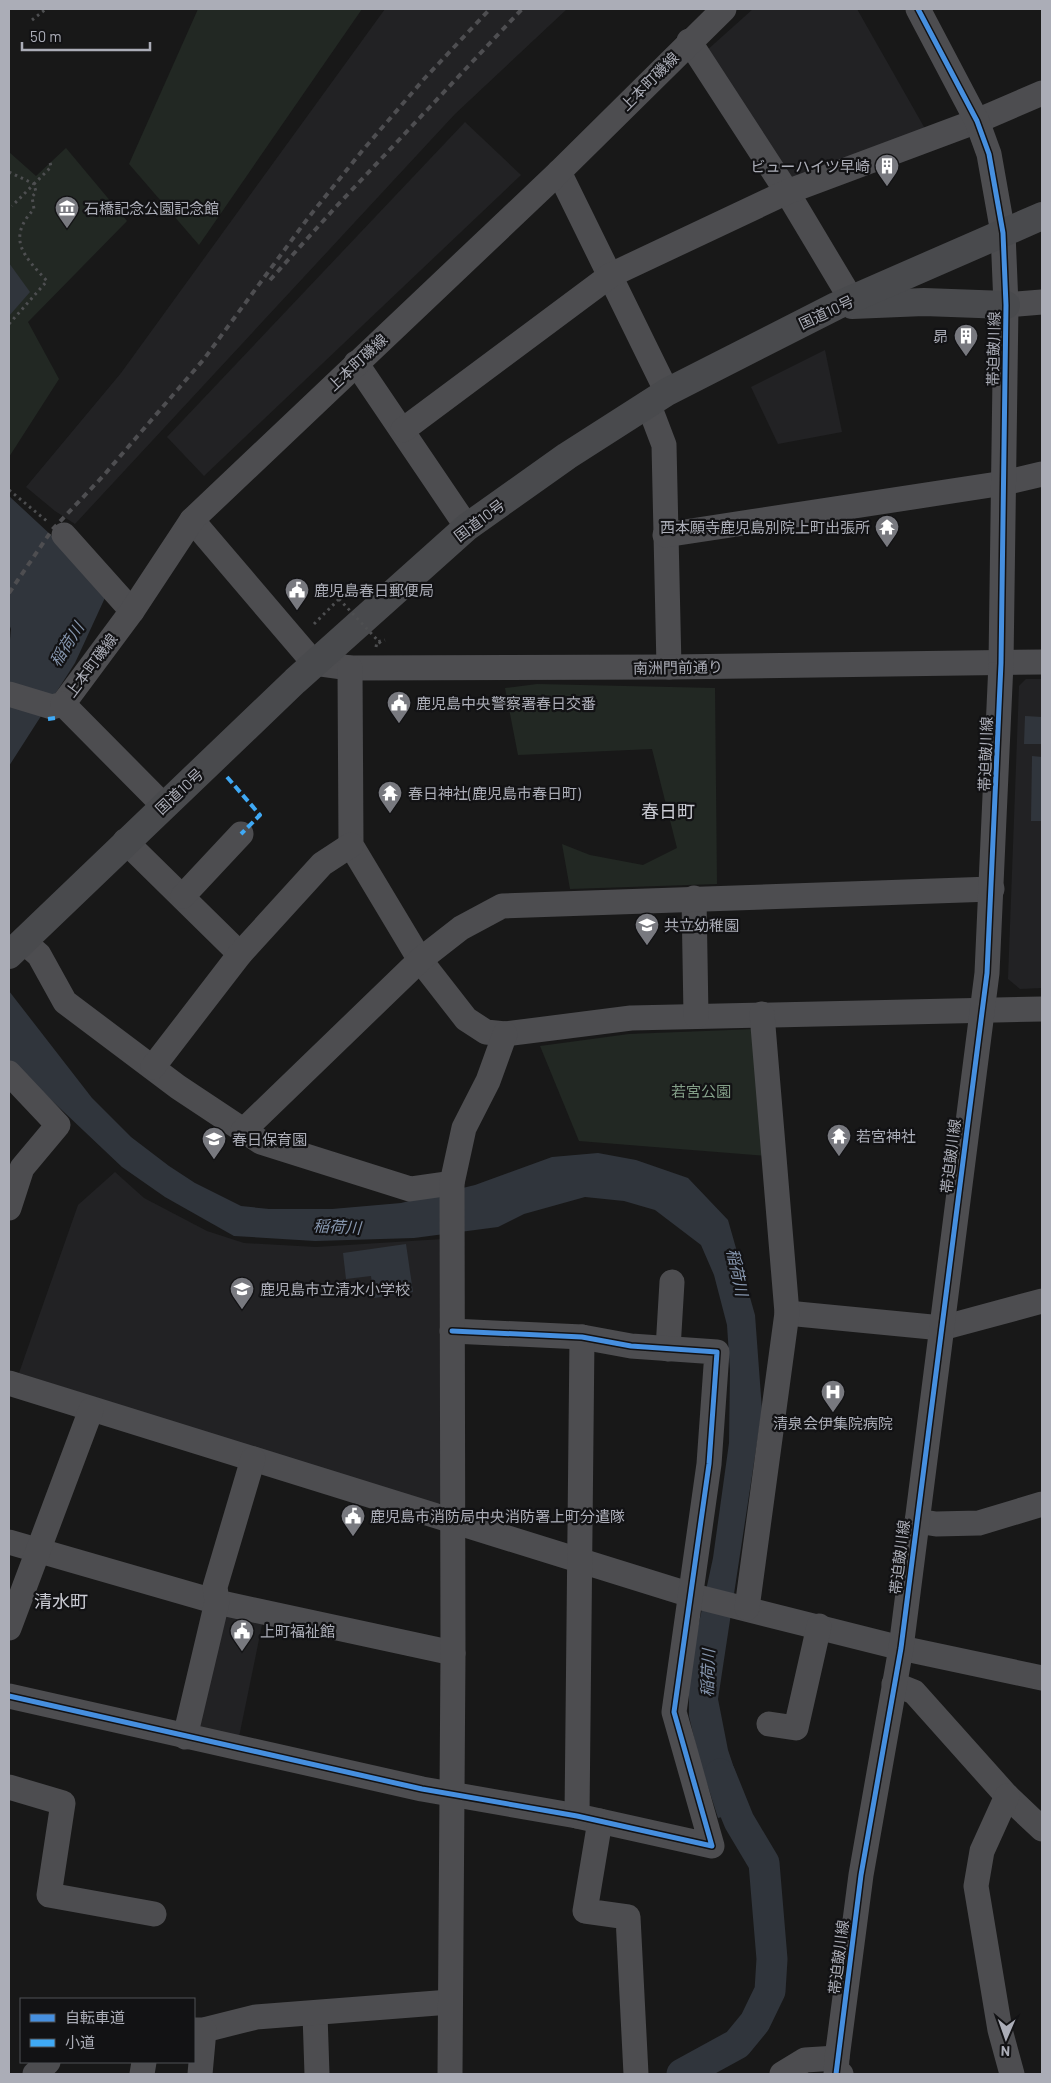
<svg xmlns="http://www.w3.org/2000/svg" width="1051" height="2083" font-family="Barlow,'Noto Sans JP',sans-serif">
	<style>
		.built { fill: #222224 }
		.green { fill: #222823 }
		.water { fill: #30353c }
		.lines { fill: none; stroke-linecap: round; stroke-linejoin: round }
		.river { stroke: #30353c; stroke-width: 31 }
		.path { stroke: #4e4f51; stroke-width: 3; stroke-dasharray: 2.5 4; stroke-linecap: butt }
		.minor { stroke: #4d4d50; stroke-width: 25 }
		.highway { stroke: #494a4d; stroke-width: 28 }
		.rail { stroke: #4e4e51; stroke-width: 4; stroke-dasharray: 6 5; stroke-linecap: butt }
		.path-bridge { stroke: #4e4f51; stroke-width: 3; stroke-dasharray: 2.5 4; stroke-linecap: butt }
		.quiet { stroke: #3fa9f5; stroke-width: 4; stroke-dasharray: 8 4; stroke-linecap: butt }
		.cycleway-casing { stroke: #121214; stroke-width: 8 }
		.cycleway { stroke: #468fdf; stroke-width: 5 }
		.labels { text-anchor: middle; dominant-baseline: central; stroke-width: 4.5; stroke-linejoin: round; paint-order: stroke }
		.street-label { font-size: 15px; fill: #abadb7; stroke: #121214 }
		.poi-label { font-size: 15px; fill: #abadb7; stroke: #121214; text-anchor: start }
		.park-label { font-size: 15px; fill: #84a089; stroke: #121214 }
		.water-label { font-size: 16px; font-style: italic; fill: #8696ae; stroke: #121214 }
		.quarter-label { font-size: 18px; fill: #cbccd4; stroke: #121214 }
	</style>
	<rect width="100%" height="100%" fill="#181818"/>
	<g class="built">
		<path d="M385,9H567L455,114L75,524L55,511L26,487L121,373Z"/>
		<path d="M753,9H857L928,134L793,180L705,52Z"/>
		<path d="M465,122L521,175L204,476L167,437Z"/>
		<path d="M825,350L842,432L778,444L751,387Z"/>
		<path d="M1026,679H1042V988L1020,989L1008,979L1019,686Z"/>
		<path d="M115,1172L144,1198L207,1231L244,1243L316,1247L443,1239L444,1499L436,1506L19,1373L78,1205Z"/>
		<path d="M226,1613L263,1620L239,1737L198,1729Z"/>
	</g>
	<g class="green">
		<path d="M198,9H362L199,245L129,164Z"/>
		<path d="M66,148L127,221L28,322L59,379L9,457V152L36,176Z"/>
		<path d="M537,684L715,688L717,884L570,889L562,844L590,855L643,865L677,848L652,749L518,755L505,688Z"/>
		<path d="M756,1029L767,1156L579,1141L540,1046L629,1034Z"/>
	</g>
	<g class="water">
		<path d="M9,263L30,292L9,316Z"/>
		<path d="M9,496L109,589L75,663L9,766V650L11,629L9,624Z"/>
		<path d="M1025,716L1042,717V744H1024Z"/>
		<path d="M1032,756L1042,757V821H1031Z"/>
		<path d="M9,991L92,1098L131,1137L169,1166L195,1183L241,1206L269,1209H332L401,1203L475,1185L552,1157L598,1153L636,1160L688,1178L728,1220L755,1315L762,1410L718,1699L728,1750L748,1810L718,1818L698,1755L689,1716V1669L713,1558L729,1443L730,1370L727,1325L714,1275L701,1245L655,1210L624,1201L585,1197L524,1214L498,1227L414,1238L315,1241L234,1236L165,1197L122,1167L9,1060Z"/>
		<path d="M406,1244L413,1292L374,1298L371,1276L346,1279L343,1253Z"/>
	</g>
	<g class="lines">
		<path class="river" d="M682,2074L737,2044L755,2022L770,1991L772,1959L764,1863L739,1821L720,1774"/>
		<g class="path">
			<path d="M32,20L46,9"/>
			<path d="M9,172L34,184L12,206"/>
			<path d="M9,324L47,281C24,256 6,239 34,209L32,197L36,192L34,184L51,167L50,162"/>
			<path d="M9,490L48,522"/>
			<path d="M314,624L339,599"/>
			<path d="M376,647L377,642L385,640"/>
		</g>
		<g class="minor">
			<path d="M689,41L787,192L851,299"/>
			<path d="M559,172L667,392"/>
			<path d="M1006,305L1042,302"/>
			<path d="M356,363L467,527"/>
			<path d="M648,403L664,445L669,667"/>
			<path d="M403,430L611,275L787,192L977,121L1042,93"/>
			<path d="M192,520L314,663L350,668L669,667L1042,662"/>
			<path d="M64,535L132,611"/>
			<path d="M665,535L1004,483L1042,474"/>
			<path d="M350,668L351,845L420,960L466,1019L486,1032L505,1034L631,1018L1042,1009"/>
			<path d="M9,694L52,707L63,704L132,611L192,520L559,172L724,9"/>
			<path d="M63,704L164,806"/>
			<path d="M125,841L240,954"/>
			<path d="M183,896L241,834"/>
			<path d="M694,898L696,1016"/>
			<path d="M23,941L39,955L65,1002L178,1087L261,1142L410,1189L452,1183"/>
			<path d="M153,1067L240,954L322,864L351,845"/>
			<path d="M9,1073L58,1125L22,1168L9,1208"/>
			<path d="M243,1131L420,960L461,928L502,906L992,889"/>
			<path d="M787,1313L942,1328L1042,1301"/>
			<path d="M668,1349L672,1282"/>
			<path d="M9,1383L694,1596L901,1648L1042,1678"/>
			<path d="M917,1521L936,1524L979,1523L1042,1504"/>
			<path d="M9,1542L217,1602L453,1653"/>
			<path d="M747,1608L787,1313L762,1014"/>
			<path d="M9,1628L91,1410"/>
			<path d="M894,1684L914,1692L1007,1796L1042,1829"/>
			<path d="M9,1696L422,1789L577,1816L712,1846L674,1712L709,1464L717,1352L631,1346L582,1337L452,1331"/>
			<path d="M769,1724L796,1728L819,1626"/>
			<path d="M185,1737L217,1602L215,1587L253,1459"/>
			<path d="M9,1787L63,1803L49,1895L154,1914"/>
			<path d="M1007,1796L982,1851L976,1886L1000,2030L1012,2074"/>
			<path d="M577,1816L582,1337"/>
			<path d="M600,1821L585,1911L628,1917L636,2074"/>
			<path d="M315,2014L317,2074"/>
			<path d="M194,2030H204L256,2017L450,2002"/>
			<path d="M35,2074L48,2062"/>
			<path d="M142,2074L144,2062"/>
			<path d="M200,2074L204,2030"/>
			<path d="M450,2074L453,1653L452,1183L464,1128L488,1081L505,1034"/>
			<path d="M782,2074L805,2060L837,2058"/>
			<path d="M841,2074H836L837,2058L861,1875L901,1648L987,973L1001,663L1006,305L1003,233L989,154L977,121L918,9"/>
		</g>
		<g class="highway">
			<path d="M852,305L924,302L1006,305"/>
			<path d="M9,955L295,681L467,527L567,456L667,392L836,306L1042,216"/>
		</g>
		<g class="rail">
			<path d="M270,280L333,210L522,9"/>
			<path d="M9,593L52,530L104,475L204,359L308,218L362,151L424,79L490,9"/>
		</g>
		<path class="path-bridge" d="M339,599L382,645"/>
		<g class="quiet">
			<path d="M48,719L55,718"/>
			<path d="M227,777L260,815L241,834"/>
		</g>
		<defs>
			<g id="cycleway">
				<path d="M9,1696L422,1789L577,1816L712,1846L674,1712L709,1464L717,1352L631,1346L582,1337L452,1331"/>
				<path d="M836,2074L861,1875L901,1648L987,973L1001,663L1006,305L1003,233L989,154L977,121L918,9"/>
			</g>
		</defs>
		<use href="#cycleway" class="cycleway-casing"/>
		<use href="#cycleway" class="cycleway"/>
	</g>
	<defs>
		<symbol id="building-pin" viewBox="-11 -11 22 30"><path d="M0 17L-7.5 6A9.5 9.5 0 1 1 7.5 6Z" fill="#78797f" stroke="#121214"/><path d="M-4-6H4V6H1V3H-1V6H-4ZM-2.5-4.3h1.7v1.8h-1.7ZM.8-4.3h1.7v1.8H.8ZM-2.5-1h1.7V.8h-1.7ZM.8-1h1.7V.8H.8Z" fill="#fff"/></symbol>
		<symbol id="museum-pin" viewBox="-11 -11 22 30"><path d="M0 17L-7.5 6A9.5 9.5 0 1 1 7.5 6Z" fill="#78797f" stroke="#121214"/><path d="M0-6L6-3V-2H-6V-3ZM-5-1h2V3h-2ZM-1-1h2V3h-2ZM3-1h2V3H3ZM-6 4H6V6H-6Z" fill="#fff"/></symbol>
		<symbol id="temple-pin" viewBox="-11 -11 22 30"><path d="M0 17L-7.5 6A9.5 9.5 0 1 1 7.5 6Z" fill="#78797f" stroke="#121214"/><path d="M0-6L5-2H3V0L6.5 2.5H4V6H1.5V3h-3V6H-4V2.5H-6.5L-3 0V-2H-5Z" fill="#fff"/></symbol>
		<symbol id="civic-pin" viewBox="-11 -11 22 30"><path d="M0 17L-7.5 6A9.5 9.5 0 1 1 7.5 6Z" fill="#78797f" stroke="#121214"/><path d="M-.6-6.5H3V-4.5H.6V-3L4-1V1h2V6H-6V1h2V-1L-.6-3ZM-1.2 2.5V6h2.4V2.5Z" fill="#fff"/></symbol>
		<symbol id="school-pin" viewBox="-11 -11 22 30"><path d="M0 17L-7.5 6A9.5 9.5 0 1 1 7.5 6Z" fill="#78797f" stroke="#121214"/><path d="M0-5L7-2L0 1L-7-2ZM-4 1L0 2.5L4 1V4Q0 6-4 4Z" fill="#fff"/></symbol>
		<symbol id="hospital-pin" viewBox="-11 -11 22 30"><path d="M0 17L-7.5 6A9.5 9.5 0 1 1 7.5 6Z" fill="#78797f" stroke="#121214"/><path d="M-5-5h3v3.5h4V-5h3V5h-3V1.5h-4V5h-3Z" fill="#fff"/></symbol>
	</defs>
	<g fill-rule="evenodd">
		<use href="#building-pin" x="873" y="152" width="28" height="38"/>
		<use href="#museum-pin" x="53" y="194" width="28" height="38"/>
		<use href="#building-pin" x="952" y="322" width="28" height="38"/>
		<use href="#temple-pin" x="873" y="513" width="28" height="38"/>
		<use href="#civic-pin" x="283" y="576" width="28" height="38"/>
		<use href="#civic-pin" x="385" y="689" width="28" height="38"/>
		<use href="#temple-pin" x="376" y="779" width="28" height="38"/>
		<use href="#school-pin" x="633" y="911" width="28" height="38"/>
		<use href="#temple-pin" x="825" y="1122" width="28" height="38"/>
		<use href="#school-pin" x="200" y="1125" width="28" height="38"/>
		<use href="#school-pin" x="228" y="1275" width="28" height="38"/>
		<use href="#hospital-pin" x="819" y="1378" width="28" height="38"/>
		<use href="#civic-pin" x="339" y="1502" width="28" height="38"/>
		<use href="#civic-pin" x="228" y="1617" width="28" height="38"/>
	</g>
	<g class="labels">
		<g class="street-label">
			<text transform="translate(649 81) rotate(-45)">上本町磯線</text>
			<text transform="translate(826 312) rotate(-25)">国道10号</text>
			<text transform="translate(993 349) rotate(-89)">帯迫皷川線</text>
			<text transform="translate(357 362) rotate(-43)">上本町磯線</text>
			<text transform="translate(479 520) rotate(-37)">国道10号</text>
			<text transform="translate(91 665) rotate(-53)">上本町磯線</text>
			<text transform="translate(678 667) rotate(-1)">南洲門前通り</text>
			<text transform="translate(985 754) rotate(-88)">帯迫皷川線</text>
			<text transform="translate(179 791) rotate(-43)">国道10号</text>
			<text transform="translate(950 1156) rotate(-83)">帯迫皷川線</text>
			<text transform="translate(899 1557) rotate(-83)">帯迫皷川線</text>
			<text transform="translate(838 1957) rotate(-83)">帯迫皷川線</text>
		</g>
		<g class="poi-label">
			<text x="870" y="166" text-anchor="end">ビューハイツ早崎</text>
			<text x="84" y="208">石橋記念公園記念館</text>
			<text x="948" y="336" text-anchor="end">昴</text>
			<text x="870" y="527" text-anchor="end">西本願寺鹿児島別院上町出張所</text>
			<text x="314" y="590">鹿児島春日郵便局</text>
			<text x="416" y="703">鹿児島中央警察署春日交番</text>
			<text x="408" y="793">春日神社(鹿児島市春日町)</text>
			<text x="664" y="925">共立幼稚園</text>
			<text x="856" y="1136">若宮神社</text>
			<text x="232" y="1139">春日保育園</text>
			<text x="260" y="1289">鹿児島市立清水小学校</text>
			<text x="833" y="1423" text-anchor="middle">清泉会伊集院病院</text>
			<text x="370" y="1516">鹿児島市消防局中央消防署上町分遣隊</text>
			<text x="260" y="1631">上町福祉館</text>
		</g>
		<g class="park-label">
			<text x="701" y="1091">若宮公園</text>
		</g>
		<g class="water-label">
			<text transform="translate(66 644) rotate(-57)">稲荷川</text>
			<text transform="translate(337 1226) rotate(3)">稲荷川</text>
			<text transform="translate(738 1272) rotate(78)">稲荷川</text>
			<text transform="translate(707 1673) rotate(-88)">稲荷川</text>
		</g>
		<g class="quarter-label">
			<text x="668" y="811">春日町</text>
			<text x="61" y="1601">清水町</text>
		</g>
	</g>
	<rect width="1051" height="2083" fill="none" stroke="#abadb7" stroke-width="20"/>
	<rect x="20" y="1998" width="175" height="65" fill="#121214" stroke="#4f5055"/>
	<rect x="30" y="2014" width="25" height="8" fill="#468fdf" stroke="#4f5055"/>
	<text x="65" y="2023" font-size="15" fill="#abadb7">自転車道</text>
	<rect x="30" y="2039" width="25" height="8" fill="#3fa9f5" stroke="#4f5055"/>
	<text x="65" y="2048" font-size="15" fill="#abadb7">小道</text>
	<g transform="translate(1006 2038) rotate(182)" stroke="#121214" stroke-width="4" paint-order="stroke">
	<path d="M0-4L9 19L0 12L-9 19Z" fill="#abadb7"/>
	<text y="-8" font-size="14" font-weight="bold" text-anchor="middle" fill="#abadb7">N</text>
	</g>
	<path d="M22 42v8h128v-8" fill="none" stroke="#abadb7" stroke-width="2.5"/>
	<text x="30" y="42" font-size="15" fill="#abadb7" stroke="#121214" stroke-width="4" paint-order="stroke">50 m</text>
</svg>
